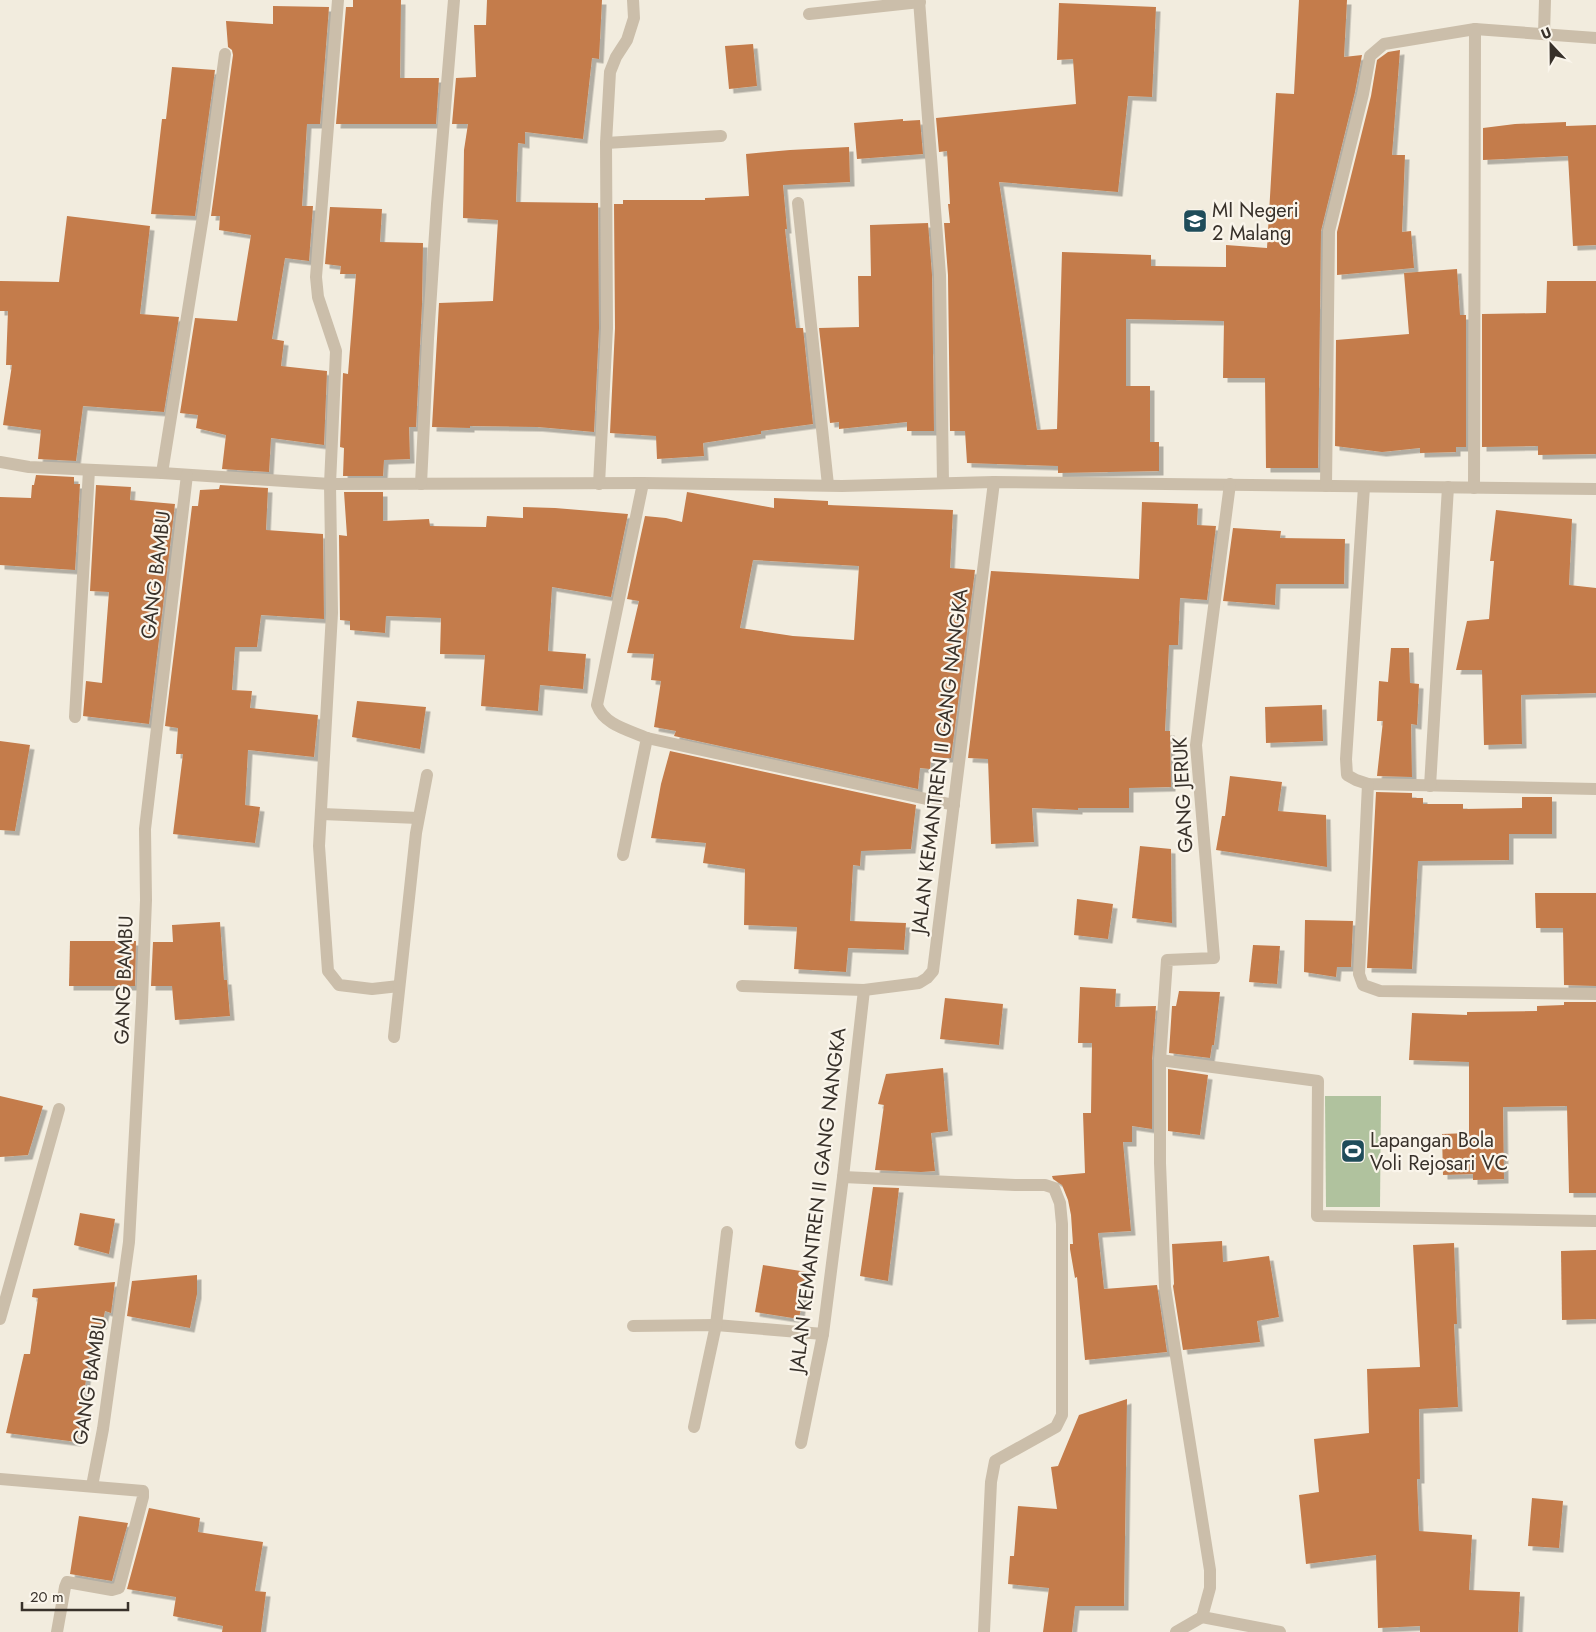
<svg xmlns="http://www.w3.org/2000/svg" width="1596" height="1632" font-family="Jost,sans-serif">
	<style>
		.green { fill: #b0c29e }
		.building { fill: #c47c4b; fill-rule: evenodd; filter: url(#shadow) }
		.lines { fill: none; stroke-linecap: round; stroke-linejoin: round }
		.minor { stroke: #cbbeaa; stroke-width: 12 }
		.labels { text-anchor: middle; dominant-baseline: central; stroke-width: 4.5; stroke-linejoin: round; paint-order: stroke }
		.poi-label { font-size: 20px; fill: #38312a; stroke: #faf5eb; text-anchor: start }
		.street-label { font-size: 20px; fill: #38312a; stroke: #faf5eb }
	</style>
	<defs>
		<filter id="shadow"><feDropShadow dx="4.5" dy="4.5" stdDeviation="0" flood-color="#0004"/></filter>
	</defs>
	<rect width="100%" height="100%" fill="#f2ecde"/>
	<path class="green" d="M1325,1096H1381L1380,1207H1326Z"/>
	<g class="building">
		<path d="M353,0H401L400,78H439L436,124H336L346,7H353Z"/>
		<path d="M487,0H602L599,59L592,58L583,139L525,132V144L518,143L516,202L598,203L599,328L594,432L538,427L470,426V428L432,427L439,303L493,301L498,220L463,218L464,150L468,124H452L456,78L476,77L474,25H486Z"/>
		<path d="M1299,0H1347L1344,57L1362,55L1355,92L1321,231L1318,468H1266L1265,378H1223L1224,321L1126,319V386H1150V442H1159V471L1058,473V466L967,463L965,431H950L948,275L944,223H950L948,204H950L947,151L939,152L936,118L1076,104L1073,59L1057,60L1059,3L1156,7L1152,97L1128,96L1118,192L999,182L1037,430L1057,429L1062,252L1151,255V266L1226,267V245L1267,248L1276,93L1294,94Z"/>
		<path d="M273,6L329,7L320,124H307L302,206H313L309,261L285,258L272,339L284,341L281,366L327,371L324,445L271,438L269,472L222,469L226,435L196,428L198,415L180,413L195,318L237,321L251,235L219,230L220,216H211L233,55L232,50L228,47L226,21L273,24Z"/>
		<path d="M753,44L757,86L729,89L725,46Z"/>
		<path d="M1400,50L1392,155H1405L1402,232L1411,231L1414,268L1337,275V232L1371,96L1377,60L1388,52Z"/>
		<path d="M172,67L215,70L195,216L151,214L162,119H166Z"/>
		<path d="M903,119V121L920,120L923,154L857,159L854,123Z"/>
		<path d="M1566,122V126L1596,125V245L1573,246L1568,156L1483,160V128L1515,124Z"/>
		<path d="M849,147L850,182L783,185L787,229H785L796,328H803L813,424L761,431V434L703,443L704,456L657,459L656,436L610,433L615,328L614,204H623V200H705V198L749,196L746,154L790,150Z"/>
		<path d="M330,207L382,209L380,242L423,243L422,304L416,427H409L410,459L384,460L383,476H343L344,448L340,447L343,373L348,374L356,274H340L341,266L325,264Z"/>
		<path d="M67,216L150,226L140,314L179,317L164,412L83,406L76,461L38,459L41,430L3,425L12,365H6L8,311H0V281L59,282Z"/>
		<path d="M928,223L932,275L934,431H907V422L839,429V422L830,423L819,328L859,327L858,276H871L870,225Z"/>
		<path d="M1457,269L1460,315H1466V447H1456V452L1420,453V448L1382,452L1335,446L1336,340L1409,334L1404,273Z"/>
		<path d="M1547,281H1596V454L1538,455V446L1482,447V314L1546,313Z"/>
		<path d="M36,475L74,477V484H80L75,570L0,565V497L31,498L32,485H34Z"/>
		<path d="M96,485L131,487L130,500L175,504L149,724L83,716L86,681L102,683L109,592L90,591Z"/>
		<path d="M220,485L268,488L266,530L323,534L324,619L261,615L257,647H235L232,690L252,691L250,708L318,715L314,757L248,750L245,805L260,807L255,843L173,834L183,754H176L178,728L165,726L192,506H198L200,490L219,489Z"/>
		<path d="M344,492H383V521L429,519L430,526L486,527L487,516L523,518V507L555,508L628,514L611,597L552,587L548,651L586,654L583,689L540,685L538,711L481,706L485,655L440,654L441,618L386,616L385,633L350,630V621L340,620L339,535L347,536Z"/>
		<path d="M687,492L774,508V498L828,501V505L953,510L950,568L975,570L951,758H931L930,769L920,768L918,789L674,736L676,731L654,727L661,681L651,680L654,654L627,653L639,601L627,599L645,516L666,518L682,522ZM753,560L859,566L854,640L793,636L740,628Z"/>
		<path d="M1142,502L1198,504L1197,525L1216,526L1207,600L1180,598L1178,645H1169L1165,731H1170L1171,787L1129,788V808H1078V810L1032,808L1034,842L991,844L988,759L968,758L991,571L1139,579Z"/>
		<path d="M1496,510L1572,519L1569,585L1596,588V693L1521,695L1522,744L1484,745L1482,670H1456L1467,621L1489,619L1494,561H1490Z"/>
		<path d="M1233,528L1281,531L1280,538L1345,539L1344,584H1276L1275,605L1223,601Z"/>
		<path d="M1391,648H1409L1410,683L1419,684L1417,725L1411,724L1412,777L1377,776L1383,721H1377L1379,681L1388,682Z"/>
		<path d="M357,701L426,707L420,749L352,737Z"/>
		<path d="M1322,705L1323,741L1266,743L1265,707Z"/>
		<path d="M0,741L30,745L15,831L0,830Z"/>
		<path d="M670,751L916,805L911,849L861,851L860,866L853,865L850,921L906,923L904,950L848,948L846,972L794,969L797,927L744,925L745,869L703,863L706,843L651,838L661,784Z"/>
		<path d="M1230,776L1282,782L1278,811L1326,815L1327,867L1216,850L1222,816H1225Z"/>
		<path d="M1376,792L1412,793V798H1423V804H1463V809L1522,808V797H1552V834H1509V860L1418,861L1412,969L1367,968Z"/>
		<path d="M1140,846L1171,849L1172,923L1132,918Z"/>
		<path d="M1535,893H1596V986L1564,985L1563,928H1536Z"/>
		<path d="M1077,899L1113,904L1108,939L1074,935Z"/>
		<path d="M1305,920L1353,921L1351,967H1337L1336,977L1304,972Z"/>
		<path d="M220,922L224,980H227L230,1016L175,1020L172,986H151L153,942H173L172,925Z"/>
		<path d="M70,941H136L135,986H69Z"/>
		<path d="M1253,945L1280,946L1277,984L1249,982Z"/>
		<path d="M1080,987L1116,989L1115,1007L1156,1006L1152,1060V1129L1132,1126V1142H1123L1131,1231L1098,1233L1104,1289L1157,1285L1167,1352L1085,1360L1077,1277L1075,1278L1070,1249V1244H1073L1071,1215L1068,1200L1062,1185L1053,1179L1052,1176L1085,1173L1083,1113H1091L1092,1043H1078Z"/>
		<path d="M1179,991L1220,992L1214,1045H1212L1210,1058L1169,1053L1172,1006H1176Z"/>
		<path d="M945,998L1003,1004L999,1045L940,1039Z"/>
		<path d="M1564,1002H1596V1193H1569L1567,1106L1503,1107L1504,1179L1473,1180V1174L1443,1175L1442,1134L1469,1133V1062L1409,1060L1412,1013L1467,1015V1012L1537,1011V1006L1564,1005Z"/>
		<path d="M943,1068L948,1131L931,1133L935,1171L921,1172L875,1170L884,1105L878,1104L886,1074Z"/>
		<path d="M1168,1069L1208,1075L1200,1135L1168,1131Z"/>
		<path d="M0,1096L43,1106L28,1155L0,1157Z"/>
		<path d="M873,1187L899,1188L888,1281L860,1276Z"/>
		<path d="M80,1213L115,1219L109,1254L74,1245Z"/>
		<path d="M1222,1241L1223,1262L1269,1256L1279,1317L1257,1321L1260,1342L1183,1350L1173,1286L1174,1284L1172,1244Z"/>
		<path d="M1454,1243L1457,1324H1454L1458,1407L1419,1409L1420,1479H1417L1419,1531L1472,1535L1469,1590L1520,1592L1518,1632H1420V1626L1378,1628L1376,1555L1306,1564L1299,1495L1319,1492L1314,1439L1369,1433L1367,1369L1420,1367L1413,1245Z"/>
		<path d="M1596,1250V1319L1562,1320L1561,1251Z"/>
		<path d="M763,1265L807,1272L799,1319L755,1312Z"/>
		<path d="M197,1275V1294L190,1328L127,1316L132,1281Z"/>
		<path d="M115,1282L111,1313L105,1311L102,1325L97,1324L95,1352H90L77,1442L6,1433L24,1354H30L38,1298L32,1297L33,1289Z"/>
		<path d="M1127,1399L1124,1606H1075L1072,1632H1043L1049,1588L1008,1584L1010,1556H1014L1018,1506L1057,1509L1051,1467L1058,1466L1079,1415Z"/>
		<path d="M1532,1498L1563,1501L1559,1548L1528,1546Z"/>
		<path d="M149,1508L200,1518L198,1532L263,1542L255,1591L266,1592L261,1632H222L223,1626L173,1616L176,1597L127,1589Z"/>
		<path d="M79,1516L128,1523L112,1581L70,1574Z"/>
	</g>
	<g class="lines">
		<g class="minor">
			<path d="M338,0L316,277L318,297L336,351L330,484L332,613L319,846L328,971L339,985L372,989L399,986"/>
			<path d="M919,0L940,275L943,483"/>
			<path d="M809,14L920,2"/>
			<path d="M1544,34L1545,0"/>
			<path d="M606,143L721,136"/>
			<path d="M798,203L828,485"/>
			<path d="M0,462L29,467L162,473L330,484L643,483L842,486L994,482L1596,489"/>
			<path d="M162,473L204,210L225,54"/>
			<path d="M421,484L428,339L437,204L454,0"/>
			<path d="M599,484L607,328L606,143L610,72L616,57L627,40L634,18L633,0"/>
			<path d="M1326,486L1329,231L1363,94L1370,56L1384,44L1475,29"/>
			<path d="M1364,487L1346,759L1347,775L1356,780L1368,784L1596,789"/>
			<path d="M1474,488L1475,29L1596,38"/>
			<path d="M75,717L89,470"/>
			<path d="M647,738L954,805"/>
			<path d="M1368,784L1359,974L1363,985L1380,991L1596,994"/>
			<path d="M1430,786L1448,487"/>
			<path d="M322,814L418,818"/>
			<path d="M623,855L647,738C629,730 604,725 597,705L643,483"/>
			<path d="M742,986L864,990L919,983L927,978L933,971L994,482"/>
			<path d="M394,1037L416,833L427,775"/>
			<path d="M1160,1060L1318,1081L1317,1216L1596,1221"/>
			<path d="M843,1177L1015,1185H1045L1054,1188L1060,1203L1062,1224V1415L1056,1427L995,1461L991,1482L984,1632"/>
			<path d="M0,1319L59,1109"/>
			<path d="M633,1326L716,1325L823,1334"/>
			<path d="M694,1427L716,1325L727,1232"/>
			<path d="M801,1443L823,1334L843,1177L864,990"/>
			<path d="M0,1479L143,1491V1497L119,1588L112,1590L67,1582L65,1587L57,1632"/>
			<path d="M92,1486L103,1429L129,1242L142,1003L146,900L145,829L187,475"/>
			<path d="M1202,1617L1280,1632"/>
			<path d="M1176,1632L1202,1617L1210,1588V1570L1165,1287L1160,1163V1060L1167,960L1214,958L1196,745L1230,484"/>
		</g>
	</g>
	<defs>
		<symbol id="school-square" viewBox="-11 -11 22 22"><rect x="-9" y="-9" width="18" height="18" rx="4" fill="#1f4c5a" stroke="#faf5eb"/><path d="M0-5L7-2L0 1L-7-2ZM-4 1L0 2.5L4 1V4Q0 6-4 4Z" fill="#fff"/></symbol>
		<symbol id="stadium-square" viewBox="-11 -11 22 22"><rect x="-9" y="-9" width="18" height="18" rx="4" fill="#1f4c5a" stroke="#faf5eb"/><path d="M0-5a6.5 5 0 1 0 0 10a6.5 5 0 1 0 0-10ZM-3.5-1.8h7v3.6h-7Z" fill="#fff"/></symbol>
	</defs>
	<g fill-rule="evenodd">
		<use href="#school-square" x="1181" y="207" width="28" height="28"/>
		<use href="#stadium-square" x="1339" y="1137" width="28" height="28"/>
	</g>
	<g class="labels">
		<g class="poi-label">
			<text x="1212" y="210">MI Negeri<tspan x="1212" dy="23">2 Malang</tspan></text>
			<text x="1370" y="1140">Lapangan Bola<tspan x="1370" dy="23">Voli Rejosari VC</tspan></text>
		</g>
		<g class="street-label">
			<text transform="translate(156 575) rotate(-83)">GANG BAMBU</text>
			<text transform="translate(940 761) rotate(-83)">JALAN KEMANTREN II GANG NANGKA</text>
			<text transform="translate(1183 795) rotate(-93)">GANG JERUK</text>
			<text transform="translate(124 980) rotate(-88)">GANG BAMBU</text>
			<text transform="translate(818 1200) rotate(-83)">JALAN KEMANTREN II GANG NANGKA</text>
			<text transform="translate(90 1381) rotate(-81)">GANG BAMBU</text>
		</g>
	</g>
	<g transform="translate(1551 45) rotate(338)" stroke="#faf5eb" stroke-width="4" paint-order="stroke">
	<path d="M0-4L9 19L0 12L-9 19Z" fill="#38312a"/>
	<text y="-8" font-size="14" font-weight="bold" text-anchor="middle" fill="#38312a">U</text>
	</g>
	<path d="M22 1602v8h106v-8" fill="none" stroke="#38312a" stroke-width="2.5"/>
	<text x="30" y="1602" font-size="15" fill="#38312a" stroke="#faf5eb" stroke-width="4" paint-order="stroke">20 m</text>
</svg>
